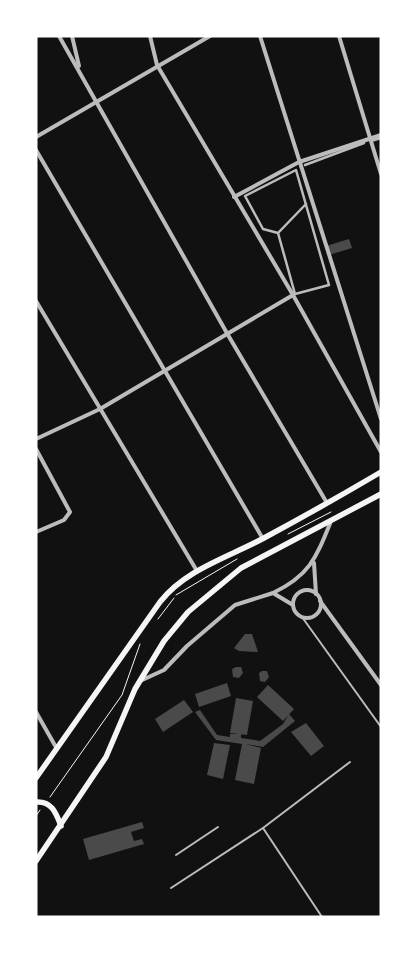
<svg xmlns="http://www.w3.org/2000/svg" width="417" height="953" font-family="'Space Grotesk',sans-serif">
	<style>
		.building { fill: #4a4a4a }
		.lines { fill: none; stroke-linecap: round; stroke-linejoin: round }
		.path { stroke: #f5f5f5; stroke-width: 1 }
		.service { stroke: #bcbcbc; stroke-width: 2 }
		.pedestrian { stroke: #bcbcbc; stroke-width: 2.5 }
		.minor { stroke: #bcbcbc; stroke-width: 4 }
		.primary { stroke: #f5f5f5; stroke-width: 5.5 }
	</style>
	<rect width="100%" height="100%" fill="#111"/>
	<g class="building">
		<path d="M349,239L352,248L329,255L326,246Z"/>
		<path d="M245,634H252L258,652L239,651L234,648Z"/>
		<path d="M236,667H241L243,673L239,678L233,677L232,669Z"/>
		<path d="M262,671H267L269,677L265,682L260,681L259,673Z"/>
		<path d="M227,683L231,696L199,707L195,694Z"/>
		<path d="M268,685L294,709L283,721L257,697Z"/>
		<path d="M236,698L253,701L247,735L230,733Z"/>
		<path d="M184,700L193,712L163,732L155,719Z"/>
		<path d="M200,710L217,735L230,737V734H241V738L260,741L283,724L289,714L295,721L263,747L245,744L261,748L254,784L235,780L242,744L216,740L195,712Z"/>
		<path d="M306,723L324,746L311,756L291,732Z"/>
		<path d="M214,743L230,745L223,779L207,775Z"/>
		<path d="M142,822L144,828L131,832L134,841L142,839L144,844L89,860L83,839Z"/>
	</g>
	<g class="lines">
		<g class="path">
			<path d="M288,534L331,512"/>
			<path d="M176,595L237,559"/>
			<path d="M158,619L174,598"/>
			<path d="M50,797L122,695L140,644"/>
			<path d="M36,816L40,810"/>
		</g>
		<g class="service">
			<path d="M302,617L381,727"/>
			<path d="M176,855L218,827"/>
			<path d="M171,888L263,828"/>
			<path d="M322,917L263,828L350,762"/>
		</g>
		<g class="pedestrian">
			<path d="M371,141L381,138"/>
			<path d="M305,165L364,143"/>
			<path d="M296,170L329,285L295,294L278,233L263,229L245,196Z"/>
			<path d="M278,233L306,204"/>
		</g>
		<g class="minor">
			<path d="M59,36L228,335L327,503"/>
			<path d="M72,36L79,66"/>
			<path d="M150,36L157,65L293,295L381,452"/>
			<path d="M260,36L381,419"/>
			<path d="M339,36L381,174"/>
			<path d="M36,137L210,36"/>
			<path d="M36,150L263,539"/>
			<path d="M234,197L299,162L381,135"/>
			<path d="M36,301L197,571"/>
			<path d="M36,439L100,409L293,295"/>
			<path d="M36,449L70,512L64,520L36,532"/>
			<path d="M314,563L316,594"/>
			<circle cx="307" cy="604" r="14"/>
			<path d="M273,593C310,575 316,558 331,521"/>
			<path d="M320,601L381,685"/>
			<path d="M140,681L164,670L187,646L235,605L273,593L293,605"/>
			<path d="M36,712L57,749"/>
		</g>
		<g class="primary">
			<path d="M36,778L160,602C186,569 229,557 264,538C303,517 342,495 381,472"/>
			<path d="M36,802C52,801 56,813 61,826"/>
			<path d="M36,861L106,757L135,689L164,641L188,612L241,568L381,494"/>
		</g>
	</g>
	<rect width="417" height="953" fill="none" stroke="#ffffff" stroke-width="75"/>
</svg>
